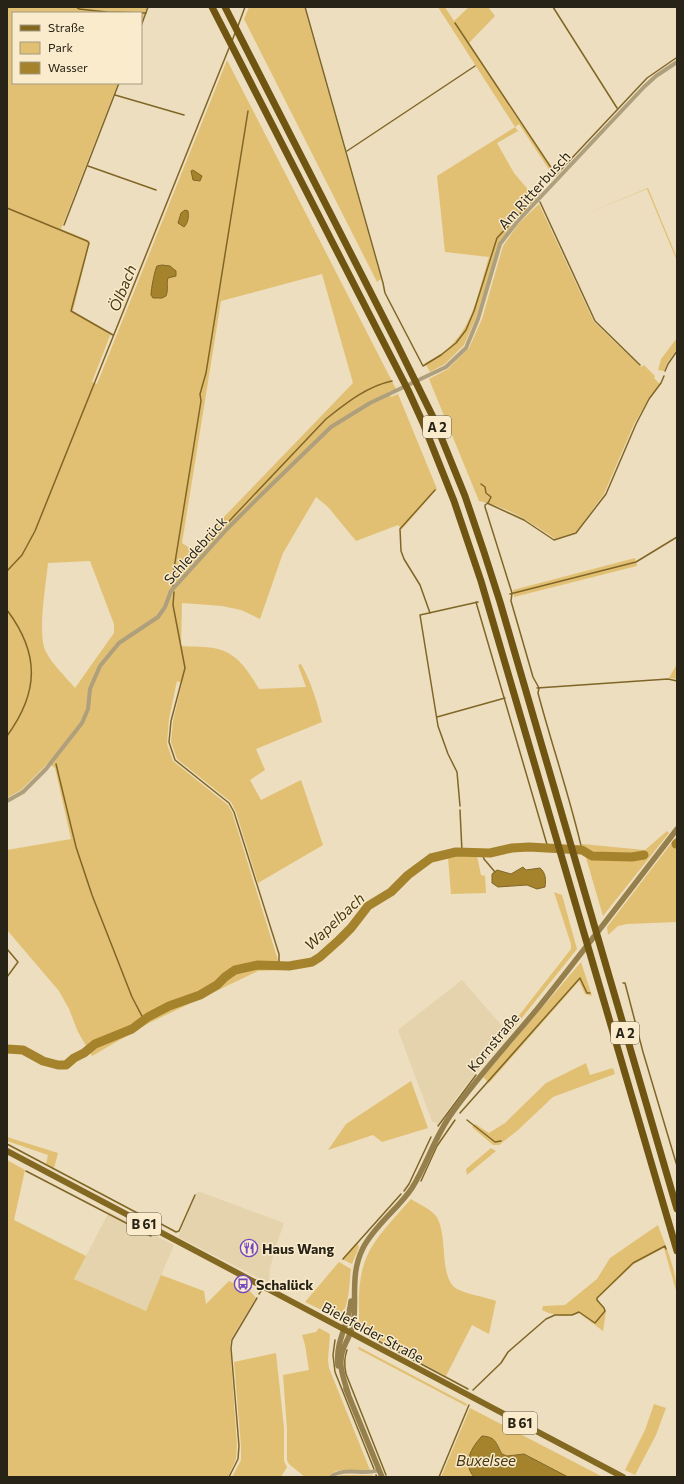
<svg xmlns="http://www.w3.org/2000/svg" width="684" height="1484" font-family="Commissioner,sans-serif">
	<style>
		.built { fill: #e5d3ad }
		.green { fill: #e2c073; fill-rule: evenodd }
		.water { fill: #a5832d; stroke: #806626 }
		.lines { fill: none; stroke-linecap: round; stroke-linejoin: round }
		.stream { stroke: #806626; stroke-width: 1.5 }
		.river { stroke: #a5832d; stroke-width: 9 }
		.street { stroke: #ae9f7d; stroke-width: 4 }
		.secondary { stroke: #957f4c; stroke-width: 5.5 }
		.primary { stroke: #836822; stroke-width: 6 }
		.highway { stroke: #6f5511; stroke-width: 7 }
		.labels { text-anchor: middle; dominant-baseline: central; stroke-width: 3; stroke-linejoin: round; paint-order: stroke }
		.shield { fill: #f9ebcb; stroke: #675f4d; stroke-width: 1 }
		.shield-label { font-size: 13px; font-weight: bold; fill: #282317 }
		.street-label { font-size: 14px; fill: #282317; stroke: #f9ebcb }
		.poi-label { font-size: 14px; font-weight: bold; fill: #282317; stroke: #f9ebcb; text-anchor: start }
		.water-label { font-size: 15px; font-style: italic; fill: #473814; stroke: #f9ebcb }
	</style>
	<rect width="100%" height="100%" fill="#ecdebe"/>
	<g class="built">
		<path d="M462,980L509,1034L464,1087L438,1124L432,1121L398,1030Z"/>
		<path d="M197,1192L203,1193L284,1223L274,1252L270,1269L269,1283L178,1237Z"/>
		<path d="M109,1212L174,1245L146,1311L74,1279Z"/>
	</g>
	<g class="green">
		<path d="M7,7H147L141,23V13H13V83H118L61,229L90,241L73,311L111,333L92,382L97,384L227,60L396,389L388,392L391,397L398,394L437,489L402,529L398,525L356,541L328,507L316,497L283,553L260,619L241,610L222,606L182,603L181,646C193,647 207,646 218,649C238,654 249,672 259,689L306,687L298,665L301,664C311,682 317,701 322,722L256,749L265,770L250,780L261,800L301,780L323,845L258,883L236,812L231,802L177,759L171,742L173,721L182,683L177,681L169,719L167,744L173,761L228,805L232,812L281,970L258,971L149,1023L92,1056L78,1032L69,1009L59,991L7,930V850L71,839L55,768L48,763L21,790L7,798ZM322,274L353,383L194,548L188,547L182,543L221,301ZM90,561L114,624V633L75,688C66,677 52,664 46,652C37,635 46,584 48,563Z"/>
		<path d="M249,7H304L381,279L377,282L244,19Z"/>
		<path d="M438,7H445L454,21L469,7H488L495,16L469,43L554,171L552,174L519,124L515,127L518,131L497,143L514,173L536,199L516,220L500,241L476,318L464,345L445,364L430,372L425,363C436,357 447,351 455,341C475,319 480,285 489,257L445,252L437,176L515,127Z"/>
		<path d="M648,188L677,258V261L647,189L585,214Z"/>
		<path d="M539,204L594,322L641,367L644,365L655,376L654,378L660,384L649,398L634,424L604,494L576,532L555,539C530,522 508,507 479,501L429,379L448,369L469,348L482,319L503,246L519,223Z"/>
		<path d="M677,338V349L667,363L664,371L658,370L661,359Z"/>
		<path d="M635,558L637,566L514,597L513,590Z"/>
		<path d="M677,664V679L669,678Z"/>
		<path d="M667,831L669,833L603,916L582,844L645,850Z"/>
		<path d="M676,837L677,922L627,924L618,926L608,935L607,927Z"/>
		<path d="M462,855L477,856L481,875L485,876L486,893L451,894L448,858Z"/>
		<path d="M554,892L562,895L577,949L509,1034L506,1032L571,949V944Z"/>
		<path d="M581,962L592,996L585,994L579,981L489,1083L483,1077Z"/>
		<path d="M586,1063L590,1075L613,1068L615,1074L553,1097L518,1130L499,1145H493L472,1127L475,1124L489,1133L505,1123L546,1083Z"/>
		<path d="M411,1081L428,1128L382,1142L373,1135L328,1150L346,1124Z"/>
		<path d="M7,1137L58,1153L54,1168L46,1164L48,1155L7,1141Z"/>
		<path d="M491,1148L496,1151L467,1175L466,1169Z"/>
		<path d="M7,1160L25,1170L14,1220L86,1256L74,1279L146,1311L161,1275L204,1291L206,1304L229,1281L251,1292L256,1298L231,1339L230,1345L237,1446L236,1459L228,1477H7Z"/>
		<path d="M411,1199C419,1204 430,1209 436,1216C449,1235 438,1278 457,1289C466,1294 486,1297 496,1301L489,1334L472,1325L446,1376L365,1332C358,1327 359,1318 359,1310C357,1253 376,1239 411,1199Z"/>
		<path d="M658,1225C666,1247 677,1271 677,1294L664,1248L634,1264L597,1299L606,1311L603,1331L579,1313C566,1318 554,1316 542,1310L543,1306L565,1305L597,1279L610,1258Z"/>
		<path d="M357,1242L359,1247L352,1264L342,1259Z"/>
		<path d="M339,1262L351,1269C349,1282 350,1311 338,1318L305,1302Z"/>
		<path d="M319,1328L330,1334L328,1360L329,1368L370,1470H341L336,1471L328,1477H305L289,1464L287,1460V1429L283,1375L309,1370L305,1345L302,1335L316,1332Z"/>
		<path d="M359,1347L467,1404L466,1406L358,1349Z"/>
		<path d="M276,1353L284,1428V1461L287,1467L281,1477H232L241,1460V1446L234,1362Z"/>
		<path d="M654,1404L666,1408L656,1435L635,1475L625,1470L645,1430Z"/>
		<path d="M470,1408L603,1477H568L524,1454L507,1456L501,1454L497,1442L480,1439C471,1452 462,1463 474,1477H441Z"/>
		<path d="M341,1475H372L373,1477H336Z"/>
	</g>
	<g class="water">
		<path d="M193,170L202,176L200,181L193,180L191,171Z"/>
		<path d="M185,210L188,211C189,217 188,223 184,227L178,223L181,213Z"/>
		<path d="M162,265L170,266L176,271V276L168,278C166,284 169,288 166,296L162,298H153L151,295C151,289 155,269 157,266Z"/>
		<path d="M523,867L526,870L540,868C546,873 546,880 545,887L537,889L527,885L498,887L492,883V874L497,870L511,874Z"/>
		<path d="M482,1436C497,1437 496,1444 502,1454L507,1456L524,1454L568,1477H474C462,1463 471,1448 482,1436Z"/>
	</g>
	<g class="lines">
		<g class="stream">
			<path d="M76,7L79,9L107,12L146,13"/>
			<path d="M305,7L383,283L385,293L423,366L441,355L456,343L466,330L474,311L497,238L541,191"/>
			<path d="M553,7L617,108"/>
			<path d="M455,23L556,175"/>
			<path d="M141,26L148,7"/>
			<path d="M238,26L245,7"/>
			<path d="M232,41L235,33"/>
			<path d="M115,95L184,115"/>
			<path d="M347,151L475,66"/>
			<path d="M88,166L156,190"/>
			<path d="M555,176L647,78L676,58"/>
			<path d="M540,202L595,321L640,365"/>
			<path d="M7,208L87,241L89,243L71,311L113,335"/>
			<path d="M64,225L119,83"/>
			<path d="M665,371L668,364L677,351"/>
			<path d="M481,484L485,487L486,493L491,497L488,503L485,505V507L512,593L511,601L533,677L539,688L538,693C552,746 570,797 582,850"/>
			<path d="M487,503L524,520L554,540L576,533L606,494L636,424L649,399L661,383L664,376"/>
			<path d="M7,571L22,555L35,531L229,48"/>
			<path d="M172,584L177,576L326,419C345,404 367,386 392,381"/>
			<path d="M173,586L172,581L201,401L200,394L206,373L248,111"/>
			<path d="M174,592L173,605L185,668L171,721L169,742L175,760L229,803L234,812L279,954V965"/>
			<path d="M510,594L636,562L677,537"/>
			<path d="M476,602L548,848"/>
			<path d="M7,610C40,654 39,692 7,736"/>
			<path d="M430,613L420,585L404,559L401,551L400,529L435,490"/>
			<path d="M537,688L668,679L677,681"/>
			<path d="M437,717L505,698"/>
			<path d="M56,764L76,847L92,895L132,997L144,1020"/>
			<path d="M460,806L457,772L448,754L438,726L420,615L478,602"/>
			<path d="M460,810L462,852"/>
			<path d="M482,853L484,859L495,872"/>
			<path d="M7,949L18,962L7,977"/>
			<path d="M623,983H625L643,1052L677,1166"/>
			<path d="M460,1113L580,978L587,993H590"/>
			<path d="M467,1120L495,1142L501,1141"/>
			<path d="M438,1126L476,1075"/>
			<path d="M7,1144L143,1216L148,1217L176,1232L179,1231L195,1195"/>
			<path d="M26,1171L151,1236"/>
			<path d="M421,1181L437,1146L455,1120"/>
			<path d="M404,1191L409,1184L431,1137"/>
			<path d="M343,1259L401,1194"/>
			<path d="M259,1294L261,1291"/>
			<path d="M367,1335L468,1389"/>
			<path d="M335,1340L333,1355L335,1372L374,1469"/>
			<path d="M347,1350C344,1358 344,1365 346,1374L386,1475"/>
			<path d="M473,1390L501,1363L508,1352L546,1319L555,1315H572L579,1312L595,1323L605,1311L604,1308L597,1300V1298L633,1263L665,1246L666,1249"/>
			<path d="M376,1475L377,1477"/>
			<path d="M229,1477L238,1459L239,1446L231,1348L232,1340L257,1298"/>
			<path d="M439,1477L469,1405"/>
		</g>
		<g class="river">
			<path d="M676,844L677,843"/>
			<path d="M7,1049L23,1050L43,1061L58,1065H66L74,1058L84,1053L95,1044L132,1029L148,1017L169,1006L200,995L217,985L225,977L235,970L258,965L289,966L312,962L320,957L339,940L351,928L368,906L391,892L408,875L431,858L456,852L490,853L512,848L529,847L582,850L592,856L632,857L644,855"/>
		</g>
		<g class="street">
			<path d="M7,801L23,792L46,769L82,723L88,709L90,689L100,666L119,643L158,617L165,607L171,591L227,529L262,494L331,427L370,403L446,367L466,348L478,319L500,244L517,222L644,87L656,76L677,62"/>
			<path d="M331,1477C344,1466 364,1476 379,1470"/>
		</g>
		<g class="secondary">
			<path d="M338,1366C335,1341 349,1324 351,1301"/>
			<path d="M346,1389L382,1477"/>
			<path d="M348,1393C343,1377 337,1362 344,1347C348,1337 354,1329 354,1318C356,1293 351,1272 363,1248C375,1225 398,1209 412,1188C427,1164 435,1136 452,1113C478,1076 509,1043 538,1008C585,949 631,889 677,829"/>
		</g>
		<path class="primary" d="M7,1151L623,1477"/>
		<g class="highway">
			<path d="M212,7L408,390L423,423L454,501L481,581L677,1251"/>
			<path d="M225,7L397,344L433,417L465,496L484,552L500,602L677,1209"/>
		</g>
	</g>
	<defs>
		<symbol id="restaurant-ring" viewBox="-11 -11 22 22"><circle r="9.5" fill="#f9ebcb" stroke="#7347bf" stroke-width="1.5"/><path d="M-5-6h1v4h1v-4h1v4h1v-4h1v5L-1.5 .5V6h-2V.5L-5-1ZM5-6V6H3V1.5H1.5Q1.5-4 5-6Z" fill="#7347bf"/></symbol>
		<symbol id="bus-ring" viewBox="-11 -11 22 22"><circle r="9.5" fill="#f9ebcb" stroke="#7347bf" stroke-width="1.5"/><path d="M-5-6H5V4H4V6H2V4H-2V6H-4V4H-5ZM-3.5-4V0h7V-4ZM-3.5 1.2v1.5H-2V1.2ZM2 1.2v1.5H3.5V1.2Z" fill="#7347bf"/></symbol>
	</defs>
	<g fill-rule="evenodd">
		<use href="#restaurant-ring" x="239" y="1238" width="20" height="20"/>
		<use href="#bus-ring" x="233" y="1274" width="20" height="20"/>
	</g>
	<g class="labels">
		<g class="shield">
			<rect x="423" y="416" width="28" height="22" rx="3"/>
			<rect x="611" y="1022" width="28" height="22" rx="3"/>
			<rect x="127" y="1213" width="34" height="22" rx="3"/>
			<rect x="503" y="1412" width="34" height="22" rx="3"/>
		</g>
		<g class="shield-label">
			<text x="437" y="427">A 2</text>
			<text x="625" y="1033">A 2</text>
			<text x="144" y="1224">B 61</text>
			<text x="520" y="1423">B 61</text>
		</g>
		<g class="street-label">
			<text transform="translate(534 190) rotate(-48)">Am Ritterbusch</text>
			<text transform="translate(195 550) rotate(-48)">Schledebrück</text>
			<text transform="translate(493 1042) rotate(-50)">Kornstraße</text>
			<text transform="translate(373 1332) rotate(28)">Bielefelder Straße</text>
		</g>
		<g class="poi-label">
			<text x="262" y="1248">Haus Wang</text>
			<text x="256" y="1284">Schalück</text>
		</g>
		<g class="water-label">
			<text transform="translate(122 288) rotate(-68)">Ölbach</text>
			<text transform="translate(334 921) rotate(-43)">Wapelbach</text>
			<text x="486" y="1460">Buxelsee</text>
		</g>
	</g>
	<rect width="684" height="1484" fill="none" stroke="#282317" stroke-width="16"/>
	<rect x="12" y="12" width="130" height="72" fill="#f9ebcb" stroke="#a59b83"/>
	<rect x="20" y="25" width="20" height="6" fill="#836822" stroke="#a59b83"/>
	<text x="48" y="32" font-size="12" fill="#282317">Straße</text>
	<rect x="20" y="42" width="20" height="12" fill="#e2c073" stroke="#a59b83"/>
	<text x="48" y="52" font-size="12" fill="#282317">Park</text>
	<rect x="20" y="62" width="20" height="12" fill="#a5832d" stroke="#a59b83"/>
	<text x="48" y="72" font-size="12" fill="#282317">Wasser</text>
</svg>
